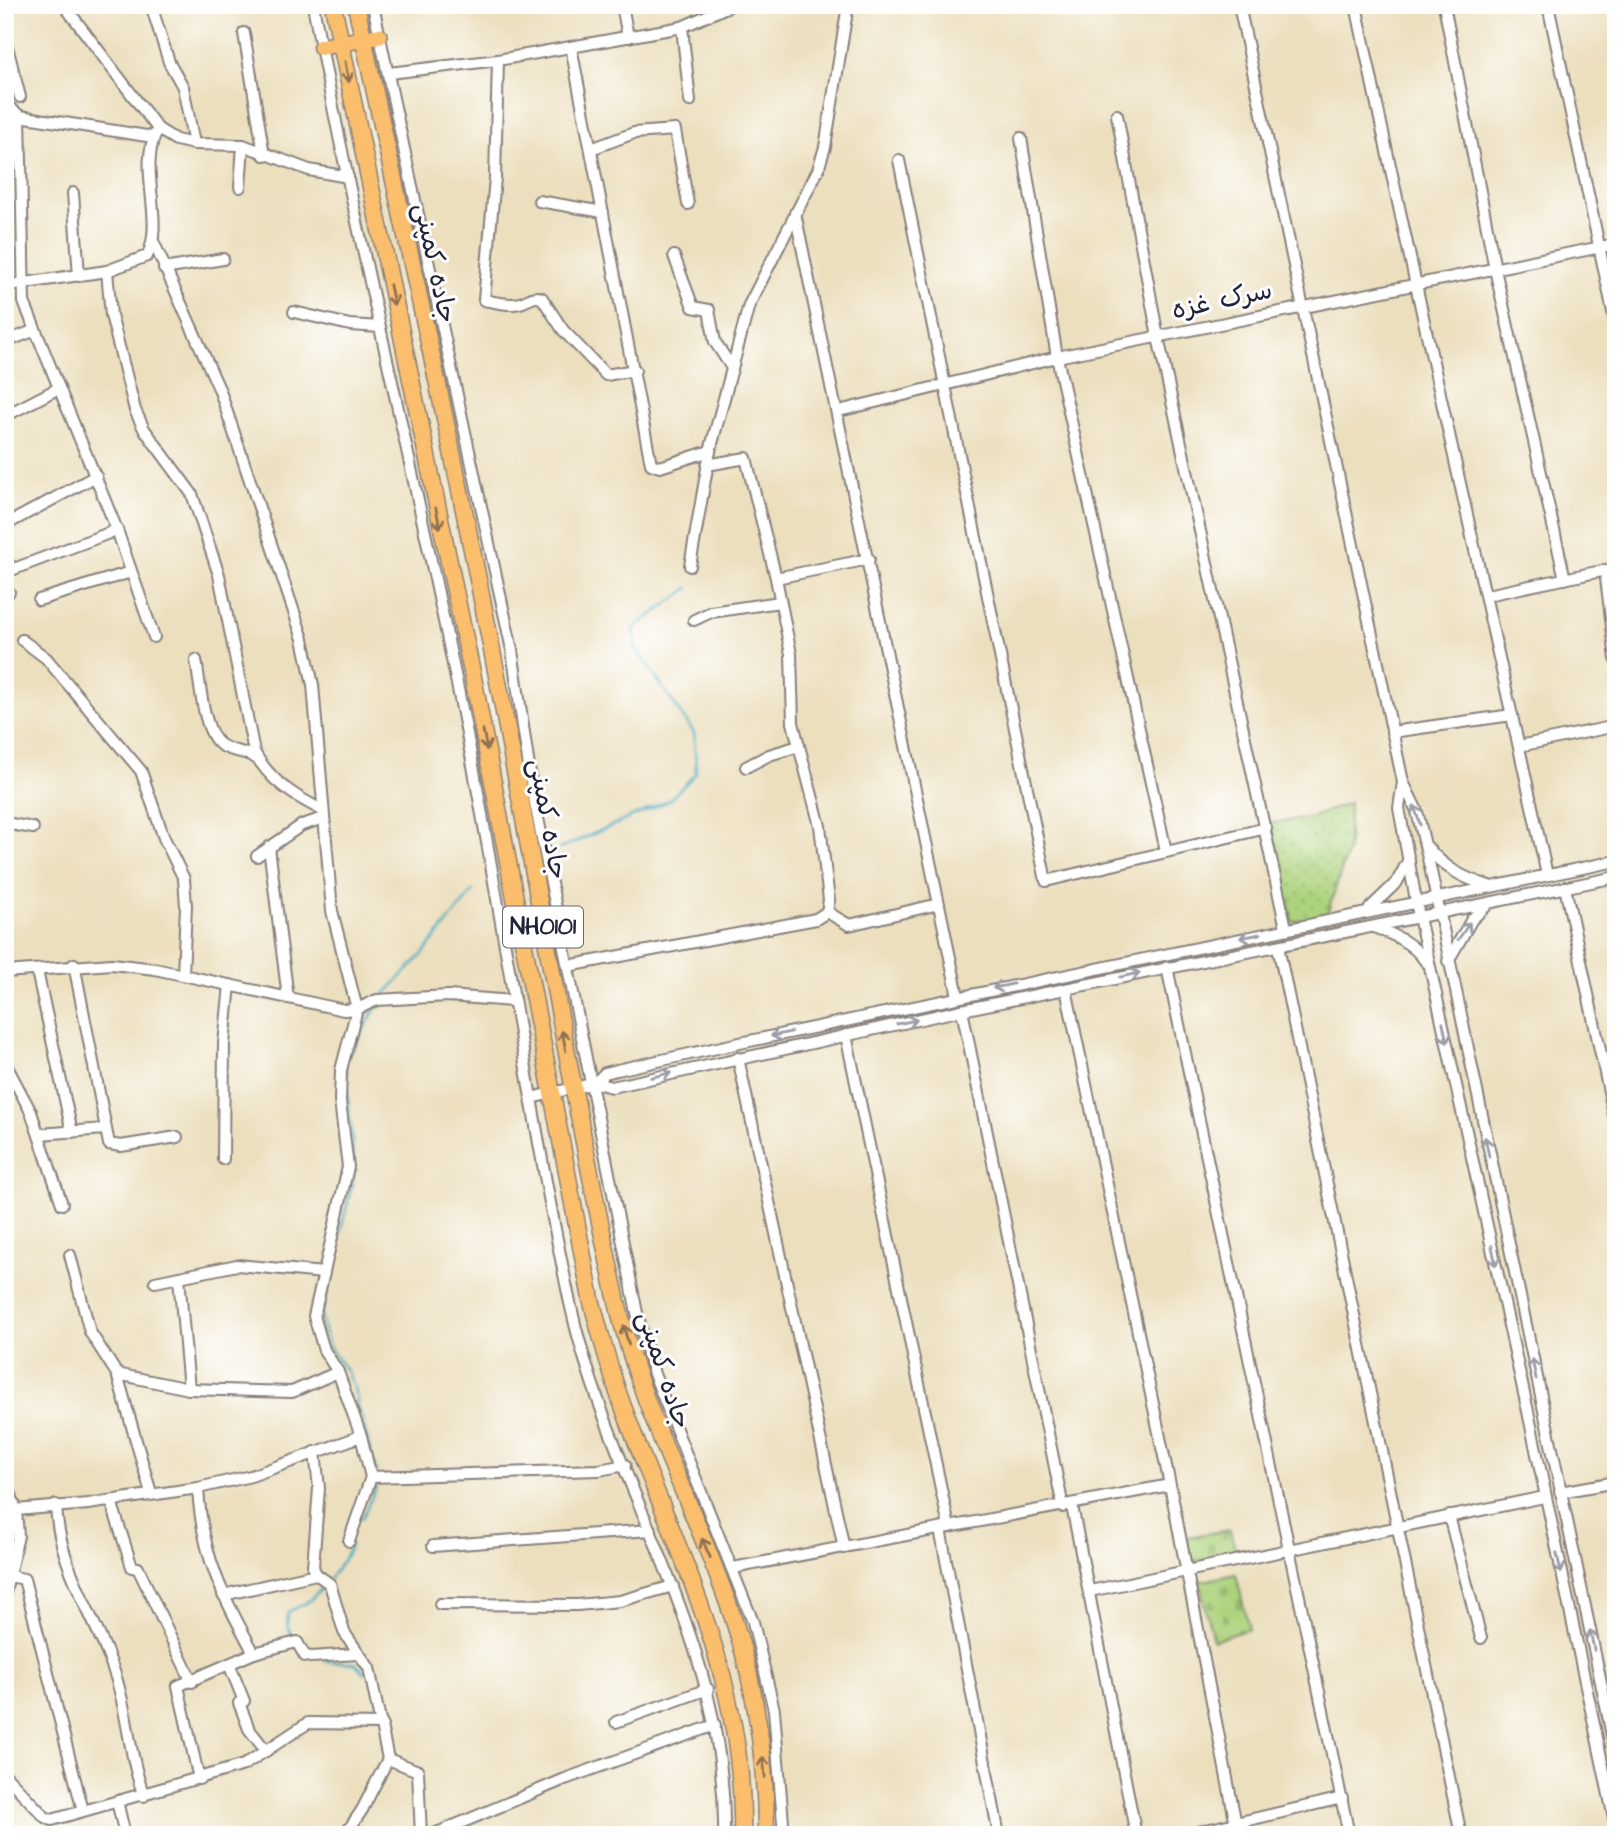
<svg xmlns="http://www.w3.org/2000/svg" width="1621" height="1840" font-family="'Architects Daughter','Playpen Sans Arabic',sans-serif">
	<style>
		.grass { fill: url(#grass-dots); stroke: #687a5c; stroke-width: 2 }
		.cemetery { fill: url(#cemetery-stones); stroke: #687a5c; stroke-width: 2 }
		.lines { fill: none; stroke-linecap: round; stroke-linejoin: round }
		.stream { stroke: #3da9bd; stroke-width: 2.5 }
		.minor-casing { stroke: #87807c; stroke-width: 14 }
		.highway-casing { stroke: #87807c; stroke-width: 19 }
		.minor { stroke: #fff; stroke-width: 10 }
		.highway { stroke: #fabe6d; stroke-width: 16 }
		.oneway { stroke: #8e7054 }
		.oneway2 { stroke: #9c9ca7 }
		.labels { text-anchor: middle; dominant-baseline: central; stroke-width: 6; stroke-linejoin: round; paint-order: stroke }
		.shield { fill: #fff; stroke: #646476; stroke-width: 2 }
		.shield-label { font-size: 24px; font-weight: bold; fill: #22223b }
		.street-label { font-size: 26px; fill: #22223b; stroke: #fff }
	</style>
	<defs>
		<pattern id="grass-dots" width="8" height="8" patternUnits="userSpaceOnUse" patternTransform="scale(1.75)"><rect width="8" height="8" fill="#add37d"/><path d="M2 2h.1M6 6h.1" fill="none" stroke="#95b56d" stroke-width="1.8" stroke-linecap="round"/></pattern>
		<pattern id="cemetery-stones" width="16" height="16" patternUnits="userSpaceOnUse" patternTransform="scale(1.75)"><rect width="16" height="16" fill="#add37d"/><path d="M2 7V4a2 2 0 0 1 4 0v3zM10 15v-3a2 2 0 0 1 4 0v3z" fill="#95b56d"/></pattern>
	</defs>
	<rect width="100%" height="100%" fill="#fff"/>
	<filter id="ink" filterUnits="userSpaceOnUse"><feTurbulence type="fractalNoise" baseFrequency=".0143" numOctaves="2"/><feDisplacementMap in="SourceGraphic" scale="14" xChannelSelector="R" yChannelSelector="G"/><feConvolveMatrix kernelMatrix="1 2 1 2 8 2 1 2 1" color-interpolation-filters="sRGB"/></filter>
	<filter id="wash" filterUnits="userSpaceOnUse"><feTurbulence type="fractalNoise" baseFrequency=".00686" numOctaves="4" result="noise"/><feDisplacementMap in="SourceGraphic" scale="28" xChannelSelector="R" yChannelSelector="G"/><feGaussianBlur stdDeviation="1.57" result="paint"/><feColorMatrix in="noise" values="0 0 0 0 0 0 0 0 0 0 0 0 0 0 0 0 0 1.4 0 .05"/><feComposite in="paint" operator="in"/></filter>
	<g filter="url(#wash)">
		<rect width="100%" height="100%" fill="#ecdfbe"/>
		<path class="grass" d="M1349,803L1348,850L1327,914L1292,922L1271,823L1313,817Z"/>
		<g class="cemetery">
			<path d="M1230,1530L1236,1553L1192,1563L1186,1537Z"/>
			<path d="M1236,1574L1249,1629L1213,1640L1199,1582Z"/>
		</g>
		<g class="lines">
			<g class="stream">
				<path d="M559,849L668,801L696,773L694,733L635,647L634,628L689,588"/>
				<path d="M385,994L423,954L473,891"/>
				<path d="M351,1051L377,1006"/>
				<path d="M347,1068C345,1105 356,1142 353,1179L321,1317L329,1347L347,1372L354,1389L376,1472"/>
				<path d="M362,1518L376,1487V1479"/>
				<path d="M329,1579L343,1561L351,1544"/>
				<path d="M294,1640L287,1625L288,1612L306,1603L326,1585"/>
				<path d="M324,1661L355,1663L365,1673"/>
			</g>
		</g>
	</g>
	<g filter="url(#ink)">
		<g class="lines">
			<defs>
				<g id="minor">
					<path d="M64,5L158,129L176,140L194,144L243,145L309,170L348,177"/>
					<path d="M151,5L169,62L183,87L194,144"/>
					<path d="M313,5C356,234 412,461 458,689C500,893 527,1100 570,1303C610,1488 728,1636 724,1835"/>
					<path d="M373,5L512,650L532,788L637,1313L654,1374L753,1622L774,1710L784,1835"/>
					<path d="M622,5L628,37"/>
					<path d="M1239,5L1403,782L1417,811L1430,867L1616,1754"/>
					<path d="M1356,5C1416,296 1484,585 1547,875"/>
					<path d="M1444,5L1495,269L1565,579"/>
					<path d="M1548,5L1616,326"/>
					<path d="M682,27L690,101"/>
					<path d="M244,33L264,155"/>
					<path d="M5,39L20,97"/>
					<path d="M571,47L651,464L660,467L710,451"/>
					<path d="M498,60L495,178L484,300C495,302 509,306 520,303C530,300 532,295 542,298L563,330L606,375L635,370"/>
					<path d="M389,73L498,60L682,27L731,5"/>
					<path d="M5,104L20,116L153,137"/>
					<path d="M1117,115L1158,337L1286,928"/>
					<path d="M20,116L24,302L117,530L154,637"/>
					<path d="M1021,138L1057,357L1166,851"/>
					<path d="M591,149L634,133L675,130L688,204"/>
					<path d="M899,160L1046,881L1266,828"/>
					<path d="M240,187L243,145"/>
					<path d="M73,193L79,276"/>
					<path d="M539,201L603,212"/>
					<path d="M795,213L958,996"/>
					<path d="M154,243L220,391L303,639L313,685L332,911L357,1009L341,1070L340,1101L348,1167L314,1316L324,1350L338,1372L361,1436L371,1477L349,1541"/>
					<path d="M674,256L693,307L709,310L715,342L732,368"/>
					<path d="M164,269L223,259"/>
					<path d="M107,271L111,315L135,410L144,429L192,494L219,575L254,752C270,781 294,796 322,810"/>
					<path d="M5,286L107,271L147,256C166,222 136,166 158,129"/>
					<path d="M294,312L350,325L380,327"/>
					<path d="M5,342L33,331"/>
					<path d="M839,411L1057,357L1616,244"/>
					<path d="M5,416L59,388"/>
					<path d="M707,465L746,458L776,578L869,559"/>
					<path d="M5,525L96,476"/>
					<path d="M5,561L14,569L117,530"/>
					<path d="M690,566L710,451L749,305L818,170L825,147L848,5"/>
					<path d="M1605,570L1616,659"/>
					<path d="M776,578L791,654L793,723L820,826L829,900L827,912"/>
					<path d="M5,593L9,592"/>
					<path d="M1487,595L1616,568"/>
					<path d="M39,600L131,572"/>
					<path d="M694,620L711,612L780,602"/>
					<path d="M22,640L46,658L141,771L164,838L184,879L186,906L183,975"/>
					<path d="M196,660C200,682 203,733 221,745C233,753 245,750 257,759"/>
					<path d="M1392,732L1512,715"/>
					<path d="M1519,746L1616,726"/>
					<path d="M746,767L769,755L799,746"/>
					<path d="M1403,782L1399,808L1419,917L1527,1407L1616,1828"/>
					<path d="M5,823L33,828"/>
					<path d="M269,847L288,998"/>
					<path d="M1427,847C1444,868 1463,878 1489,886"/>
					<path d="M257,856L302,825L324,818"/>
					<path d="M1565,887L1616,1124"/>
					<path d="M1370,908L1397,882L1409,859"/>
					<path d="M827,912L849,925L939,904"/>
					<path d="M1374,927C1395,935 1413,943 1426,962"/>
					<path d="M1278,946L1461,1835"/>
					<path d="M1448,961L1472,919L1486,906"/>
					<path d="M74,964L109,1144L121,1146L177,1137"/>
					<path d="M568,966L816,919L827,912"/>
					<path d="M1167,967L1349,1835"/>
					<path d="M37,971L72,1132"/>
					<path d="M5,972L112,964L155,969L344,1010L357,1009L377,1000L448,996L513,1001"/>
					<path d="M1066,989L1170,1485L1238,1835"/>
					<path d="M962,1010L1063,1507"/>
					<path d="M846,1035L949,1527"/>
					<path d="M738,1058L844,1548"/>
					<path d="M5,1063L31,1112L62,1204"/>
					<path d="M595,1083L612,1087L962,1010L1616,877"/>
					<path d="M531,1098L595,1083L605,1073L617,1070L735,1044L1616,861"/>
					<path d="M40,1134L105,1129"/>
					<path d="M223,1159L224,1044L230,985"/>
					<path d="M70,1255L90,1332L117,1374L189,1389L292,1392L338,1372"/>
					<path d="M179,1277L189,1389"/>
					<path d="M155,1282L237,1265L324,1273"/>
					<path d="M117,1374L151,1493"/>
					<path d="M315,1452L319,1488L313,1567L316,1574L330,1584L344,1632L369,1668L388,1759L418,1771L421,1835"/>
					<path d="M5,1477L16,1510L18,1536L5,1593"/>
					<path d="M371,1477L599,1470L625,1465"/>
					<path d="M198,1488C202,1557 222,1594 254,1653"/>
					<path d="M1560,1492L1616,1482"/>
					<path d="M111,1501L132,1567L138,1568L192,1682"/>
					<path d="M56,1505C58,1573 105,1628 120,1692C129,1727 131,1762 144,1796"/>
					<path d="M1072,1506L1136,1835"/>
					<path d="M16,1510L88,1504L198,1488L251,1476L361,1436"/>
					<path d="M1449,1516L1481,1638"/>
					<path d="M940,1529L999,1835"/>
					<path d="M433,1546L651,1530"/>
					<path d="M733,1568L1170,1485"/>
					<path d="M9,1576L24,1579L83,1811"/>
					<path d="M1090,1591L1544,1497"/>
					<path d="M223,1595L316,1574"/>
					<path d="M440,1604L577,1605L620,1601L673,1586"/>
					<path d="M229,1664L244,1701L239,1703L249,1729L266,1751"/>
					<path d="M616,1722L708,1689"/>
					<path d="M5,1775L45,1817L52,1820L244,1765L308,1723L382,1724"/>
					<path d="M199,1779L178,1686L254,1653L297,1642L305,1656L311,1657L357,1654"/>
					<path d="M117,1801L125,1835"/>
					<path d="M345,1835L362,1810L388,1759"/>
					<path d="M432,1835L565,1779L715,1725"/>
					<path d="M1185,1835L1342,1798"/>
				</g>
				<g id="highway">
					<path d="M333,5L473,677L591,1299C600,1333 609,1368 621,1401C674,1548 746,1673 742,1835"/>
					<path d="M356,5C404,227 453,448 496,671C537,881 571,1093 617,1302C641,1411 695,1507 731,1612C756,1684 766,1759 766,1835"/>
					<path d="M321,47L379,36"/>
				</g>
			</defs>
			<use href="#minor" class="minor-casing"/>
			<use href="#highway" class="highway-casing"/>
			<use href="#minor" class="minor"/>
			<use href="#highway" class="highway"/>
		</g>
		<defs><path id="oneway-shaft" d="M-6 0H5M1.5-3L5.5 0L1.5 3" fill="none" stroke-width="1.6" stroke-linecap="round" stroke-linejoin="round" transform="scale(1.75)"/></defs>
		<g class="oneway">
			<use href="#oneway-shaft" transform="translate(347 72) rotate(79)"/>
			<use href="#oneway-shaft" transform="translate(392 295) rotate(78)"/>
			<use href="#oneway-shaft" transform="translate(438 518) rotate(78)"/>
			<use href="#oneway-shaft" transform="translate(485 740) rotate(79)"/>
			<use href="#oneway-shaft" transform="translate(564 1041) rotate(-100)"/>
			<use href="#oneway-shaft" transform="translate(626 1335) rotate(-105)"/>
			<use href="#oneway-shaft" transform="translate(706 1548) rotate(-114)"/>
			<use href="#oneway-shaft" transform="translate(764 1767) rotate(-96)"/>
		</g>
		<g class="oneway2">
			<use href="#oneway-shaft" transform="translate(1417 815) rotate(-108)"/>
			<use href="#oneway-shaft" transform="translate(1464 931) rotate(-56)"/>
			<use href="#oneway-shaft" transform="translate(1250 936) rotate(168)"/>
			<use href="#oneway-shaft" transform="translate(1130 975) rotate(-12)"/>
			<use href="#oneway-shaft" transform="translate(1003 986) rotate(168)"/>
			<use href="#oneway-shaft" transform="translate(907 1022) rotate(-12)"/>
			<use href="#oneway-shaft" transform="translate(1445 1033) rotate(78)"/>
			<use href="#oneway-shaft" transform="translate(781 1034) rotate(168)"/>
			<use href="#oneway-shaft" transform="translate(661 1075) rotate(-13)"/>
			<use href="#oneway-shaft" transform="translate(1487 1147) rotate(-102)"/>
			<use href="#oneway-shaft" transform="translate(1494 1256) rotate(78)"/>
			<use href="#oneway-shaft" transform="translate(1534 1369) rotate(-102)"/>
			<use href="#oneway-shaft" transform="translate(1559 1563) rotate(77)"/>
			<use href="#oneway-shaft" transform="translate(1592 1640) rotate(-102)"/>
		</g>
	</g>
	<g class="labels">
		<rect class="shield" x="503" y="906.5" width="80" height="41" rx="5"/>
		<g class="shield-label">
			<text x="543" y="927">NH0101</text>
		</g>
		<g class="street-label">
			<text transform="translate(435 263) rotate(78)">جاده کمپنی</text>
			<text transform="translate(1222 300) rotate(-12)">سرک غزه</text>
			<text transform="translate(548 819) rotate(80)">جاده کمپنی</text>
			<text transform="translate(664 1370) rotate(72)">جاده کمپنی</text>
		</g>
	</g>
	<rect width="1621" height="1840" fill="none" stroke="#fff" stroke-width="28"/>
</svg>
